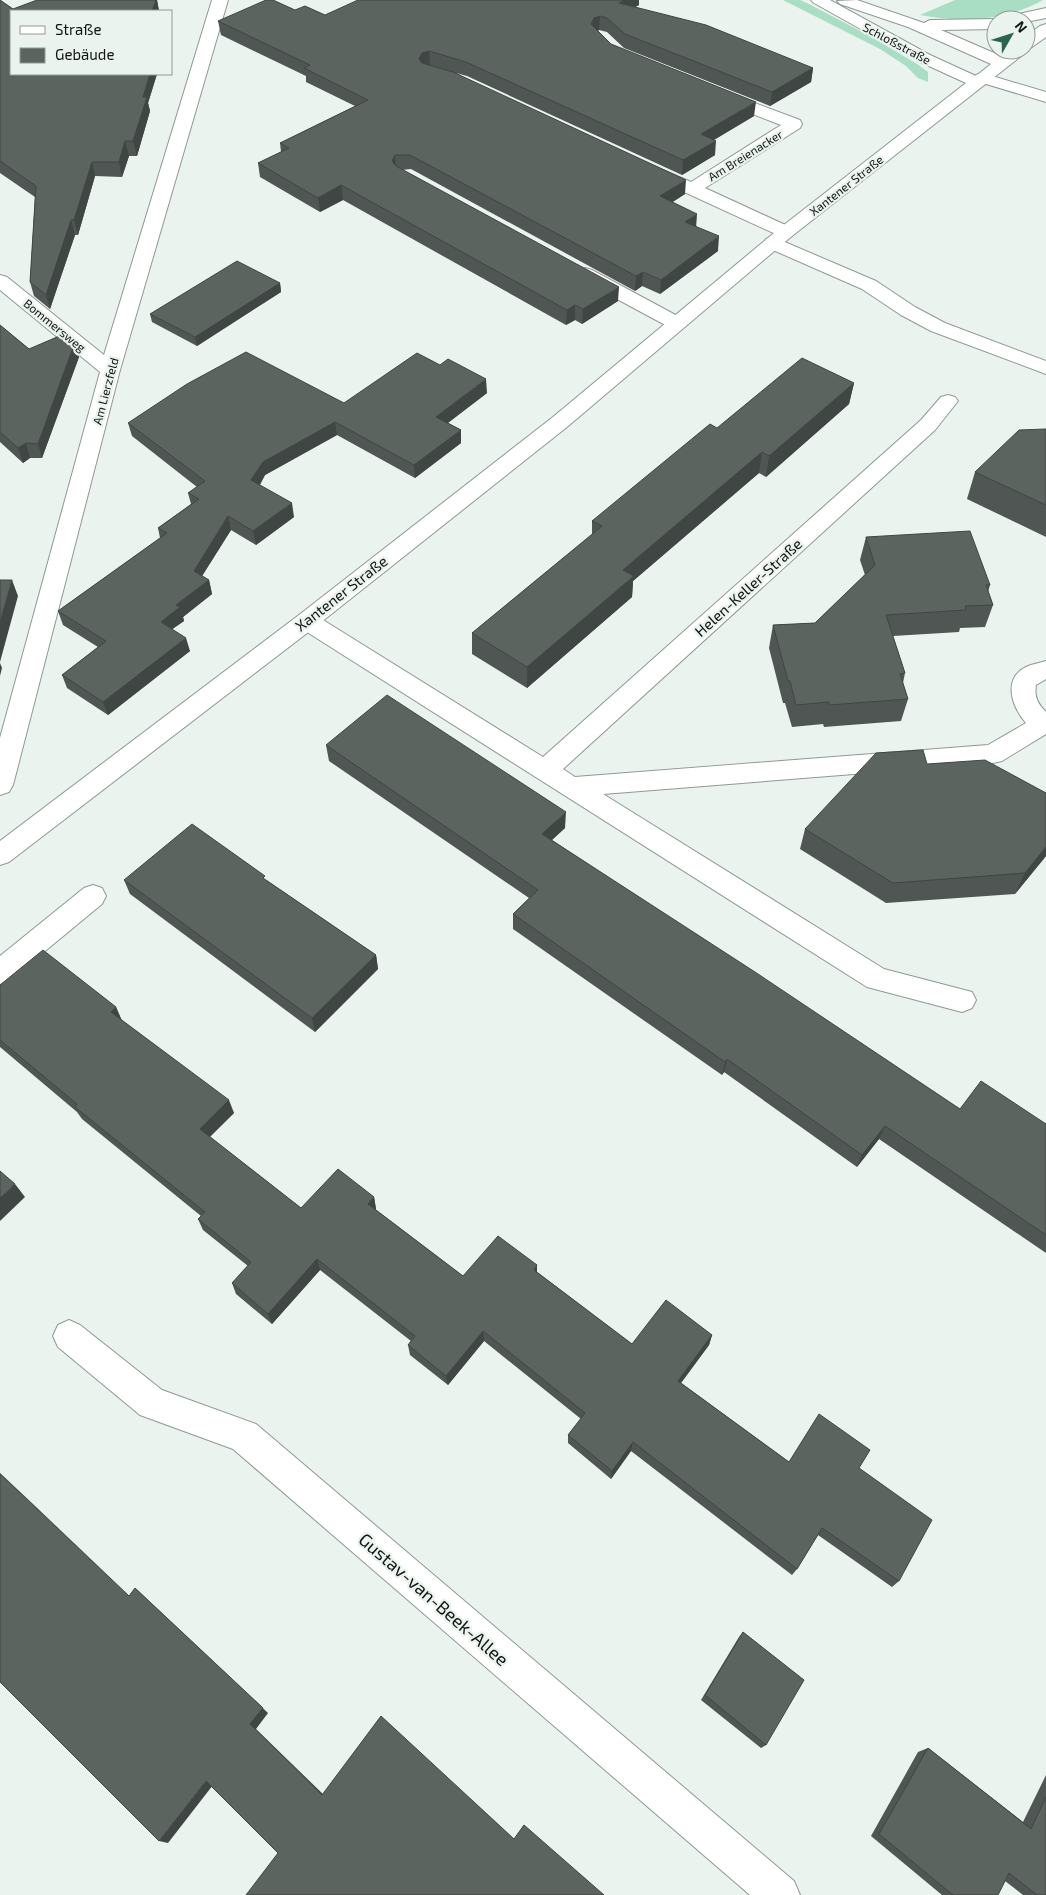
<svg xmlns="http://www.w3.org/2000/svg" width="1046" height="1895" font-family="'Exo 2',sans-serif">
	<style>
		.green { fill: #a9dec5 }
		.lines { fill: none; stroke-linecap: round; stroke-linejoin: round }
		.lane-casing { stroke: #909894; stroke-width: 2 }
		.street-casing { stroke: #909894; stroke-width: 2 }
		.secondary-casing { stroke: #909894; stroke-width: 2 }
		.lane { fill: #fff; fill-rule: evenodd }
		.street { fill: #fff; fill-rule: evenodd }
		.secondary { fill: #fff; fill-rule: evenodd }
		.wall { fill: #4f5653 }
		.shaded-wall { fill: #404643 }
		.building { fill: #5c6460; stroke: #404643 }
		.labels { text-anchor: middle; dominant-baseline: central; stroke-width: 4.5; stroke-linejoin: round; paint-order: stroke }
		.far-street-label { font-size: 12px; fill: #121513; stroke: #eaf3ee }
		.street-label { font-size: 15px; fill: #121513; stroke: #eaf3ee }
		.near-street-label { font-size: 18px; fill: #121513; stroke: #eaf3ee }
	</style>
	<rect width="100%" height="100%" fill="#eaf3ee"/>
	<g class="green">
		<path d="M783,0H800L807,3L870,36L917,64L928,72V82L918,78L906,66L880,49Z"/>
		<path d="M955,0H1043C1006,21 962,23 920,15Z"/>
	</g>
	<g class="lines">
		<defs>
			<g id="lane">
				<path d="M982,73L1046,92V102L976,81L974,78L976,75Z"/>
				<path d="M773,237L876,281L915,307L945,323L1046,361V374L931,331L901,315L862,289L766,247L764,243L766,239Z"/>
				<path d="M93,885L102,888L106,896L102,904L10,980L0,984V956L84,888Z"/>
			</g>
			<g id="street">
				<path d="M212,0H228L120,370L13,785L9,792L0,795V738L100,372L0,290V275L7,277L104,355Z"/>
				<path d="M720,90L800,120L802,124L800,128L705,188L792,228L795,232L792,236L786,238L780,236L645,174L642,170L645,166L651,165L691,182L781,125L714,99L712,95L714,91Z"/>
				<path d="M585,268L592,270L683,319L686,323L683,327L676,329L669,327L578,278L576,274L578,270Z"/>
				<path d="M948,395L955,397L958,401L935,430L563,769L575,777L988,745L1026,723C1012,707 1002,679 1026,667C1032,664 1040,663 1046,661V679L1036,685C1034,697 1038,704 1046,712V734L1002,761L993,763L603,794L884,969L972,992L976,1000L972,1008L962,1012L867,987L299,627L295,621L299,615L307,613L315,615L543,757L921,420L941,397Z"/>
				<path d="M69,1320L80,1325L162,1390L256,1424L794,1881L800,1895H750L233,1449L140,1415L58,1347L53,1336L58,1325Z"/>
			</g>
			<g id="secondary">
				<path d="M811,0H830L930,55L976,76L991,64L908,27L840,4L837,1L857,0L924,23L930,20L996,19L999,20H996V29L941,30L1001,56L1009,50H1026V36L1040,26L1046,24V37L1032,47L1026,49L1027,50L1025,53L792,236L567,427L315,627L9,862L0,865V841L299,615L553,417L780,228L966,83L918,61L814,3Z"/>
				<path d="M1046,8V18L1026,22V20H1003L1005,17Z"/>
			</g>
		</defs>
		<use href="#lane" class="lane-casing"/>
		<use href="#street" class="street-casing"/>
		<use href="#secondary" class="secondary-casing"/>
		<use href="#lane" class="lane"/>
		<use href="#street" class="street"/>
		<use href="#secondary" class="secondary"/>
	</g>
	<g class="wall">
		<path d="M0,0L13,9L157,0L159,11H11V74H157L148,103L150,111L137,156H129L122,177L95,176L78,235H75L50,309L34,296L30,282L35,197L0,173Z"/>
		<path d="M639,5L635,7L813,68L811,82L770,106L624,48L607,32L599,30L598,31L611,44L754,116L714,140L715,155L682,175L467,76L456,73L685,194L672,202L696,226L718,251L660,294L642,286L635,291L411,169L402,170L618,301L582,324L575,320L566,325L343,200L320,212L260,177L258,163L281,152L280,143L355,106L306,82V76L221,35L218,21L295,10L325,15Z"/>
		<path d="M280,283L281,292L197,346L152,322L150,314Z"/>
		<path d="M0,325L29,349L75,342L79,357L42,458H30L23,463L0,442Z"/>
		<path d="M854,383L849,404L766,477L759,473L633,581L632,597L527,688L472,654V633L592,535V521L717,428Z"/>
		<path d="M487,393L448,423L461,430V443L415,478L337,435L265,475L260,485L294,517L256,545L231,530L202,576L209,580L212,594L183,617L184,621L172,629L190,651L108,715L67,688L62,675L98,647L63,625L58,611L160,538L158,528L191,504L188,493L197,487L132,436L128,423L344,403Z"/>
		<path d="M1046,429V537L967,499L975,472Z"/>
		<path d="M866,537L990,585L988,592L993,605L985,627L960,628L959,632L893,636L905,673L903,683L908,699L901,721L824,727L823,724L792,727L785,703H783L769,648L773,625L815,623L865,575L860,560Z"/>
		<path d="M326,745L565,828L552,840L960,1109L1046,1124V1253L879,1139L857,1167L724,1072L722,1075L513,929V914L529,898L329,761Z"/>
		<path d="M927,764L1046,793V856L1015,894L886,903L800,849L805,829Z"/>
		<path d="M124,880H266L376,955L378,969L315,1032L130,894Z"/>
		<path d="M0,985L116,1007L122,1021L234,1113L210,1137L301,1208L374,1197L376,1209H375L463,1276L537,1272L632,1344L712,1335L709,1345L681,1383L789,1462L859,1468L899,1581L892,1587L818,1535L797,1569L792,1575L631,1451L611,1479L568,1443V1435L581,1419L484,1341L448,1385L410,1355L408,1345L411,1341L320,1270L272,1324L236,1294L232,1283L248,1266L203,1230L198,1219L201,1216L82,1119L77,1112L0,1047Z"/>
		<path d="M743,1632L766,1745L761,1748L701,1700L739,1637Z"/>
		<path d="M928,1748L1023,1822L1046,1775V1895H1023L1005,1881L998,1895H942L871,1836L918,1752Z"/>
	</g>
	<g class="shaded-wall">
		<path d="M156,0H157L159,11H152Z"/>
		<path d="M623,0H639V5L618,16L619,3Z"/>
		<path d="M600,16L599,30L593,32L591,24L594,18Z"/>
		<path d="M429,51L430,65L419,73V59L422,53Z"/>
		<path d="M813,68L811,82L770,106L772,92Z"/>
		<path d="M150,74H157L148,103L150,111L137,156L133,141L143,97Z"/>
		<path d="M756,102L754,116L700,148L701,134Z"/>
		<path d="M125,141L129,156L122,177L119,162Z"/>
		<path d="M716,141L715,155L682,175L683,160Z"/>
		<path d="M395,155L396,170L392,161Z"/>
		<path d="M92,162L95,176L78,235L74,220Z"/>
		<path d="M686,180L685,194L659,211L660,196Z"/>
		<path d="M341,185L343,200L320,212L318,198Z"/>
		<path d="M697,214L696,229L685,222Z"/>
		<path d="M71,220L75,235L50,309L46,295Z"/>
		<path d="M719,236L718,251L660,294L661,280Z"/>
		<path d="M643,272L642,286L635,291L636,276Z"/>
		<path d="M280,283L281,292L197,346L195,337Z"/>
		<path d="M619,287L618,301L582,324L583,309Z"/>
		<path d="M575,305V320L566,325L567,310Z"/>
		<path d="M75,342L79,357L42,458L38,444Z"/>
		<path d="M486,379L487,393L437,431L436,417Z"/>
		<path d="M854,383L849,404L766,477L769,456Z"/>
		<path d="M335,422L337,435L265,475L254,494L251,480L263,462Z"/>
		<path d="M461,430V443L415,478L414,465Z"/>
		<path d="M26,443L30,458L23,463L18,448Z"/>
		<path d="M762,452L759,473L633,581L632,597L527,688V667L623,570Z"/>
		<path d="M292,503L294,517L256,545L253,531Z"/>
		<path d="M228,516L231,530L197,584L194,571Z"/>
		<path d="M12,580L18,596L0,662V622Z"/>
		<path d="M209,580L212,594L183,617L184,621L164,635L161,622L176,605Z"/>
		<path d="M186,638L190,651L108,715L103,702Z"/>
		<path d="M0,663L2,668L0,676Z"/>
		<path d="M566,812L565,828L542,849V834Z"/>
		<path d="M1046,847V856L1015,894L1025,873Z"/>
		<path d="M376,955L378,969L315,1032L312,1018Z"/>
		<path d="M116,1007L122,1021L111,1012Z"/>
		<path d="M727,1059L724,1072L722,1075L725,1062Z"/>
		<path d="M229,1100L234,1113L205,1141L200,1129Z"/>
		<path d="M885,1126L879,1139L857,1167L862,1155Z"/>
		<path d="M15,1184L25,1197L0,1221V1198Z"/>
		<path d="M374,1197L376,1209L370,1215L368,1204Z"/>
		<path d="M317,1259L320,1270L272,1324L268,1314Z"/>
		<path d="M537,1265V1276L534,1270Z"/>
		<path d="M483,1331L484,1341L448,1385L446,1376Z"/>
		<path d="M712,1335L709,1345L675,1391L678,1381Z"/>
		<path d="M633,1442L631,1451L611,1479L612,1471Z"/>
		<path d="M0,1473L34,1505L137,1603L0,1474Z"/>
		<path d="M135,1588L268,1713L256,1729L327,1798L322,1795L250,1724Z"/>
		<path d="M206,1781L213,1785L168,1843L159,1841Z"/>
	</g>
	<g class="building">
		<path d="M0,0L13,9L37,0H156L152,11H11V74H150L143,97H147L133,141H125L119,162H92L74,220H71L46,295L30,282L36,186L0,161Z"/>
		<path d="M266,0H273L295,10L305,6L325,15L358,0H623L619,3L706,25L813,68L772,92L625,34L607,18L600,16L594,18L591,24L611,44L756,102L701,134L716,141L683,160L466,62L429,51L422,53L419,59L422,63L453,72L686,180L660,196L697,214L685,222L719,236L661,280L643,272L636,276L410,155H395L392,161L396,166L619,287L583,309L575,305L567,310L341,185L318,198L258,163L289,148L280,143L368,100L304,68L310,65L218,21Z"/>
		<path d="M237,261L280,283L195,337L150,314Z"/>
		<path d="M0,325L29,349L64,334L75,342L38,444L26,443L18,448L0,432Z"/>
		<path d="M246,352L344,403L417,353L440,365L448,359L486,379L436,417L461,430L414,465L335,422L263,462L251,480L292,503L253,531L228,516L194,571L209,580L176,605L180,607L161,622L186,638L103,702L62,675L106,641L58,611L167,533L158,528L199,499L188,493L205,481L128,423L187,384Z"/>
		<path d="M802,358L854,383L769,456L762,452L623,570L634,576L527,667L472,633L602,526L592,521L710,424L717,428Z"/>
		<path d="M1046,429V505L975,472L1019,430Z"/>
		<path d="M970,531L990,585H986L993,605L965,606L966,610L886,615L905,673L900,674L908,699L829,705V702L796,705L790,681H788L773,625L815,623L875,565L866,537Z"/>
		<path d="M0,580H12L0,622Z"/>
		<path d="M387,695L566,812L542,834L755,972L960,1109L981,1081L1046,1124V1235L885,1126L862,1155L727,1059L725,1062L513,914L538,890L326,745Z"/>
		<path d="M923,750L927,764L985,760L1046,793V847L1025,873L893,883L805,829L876,753Z"/>
		<path d="M192,824L265,876L263,878L376,955L312,1018L124,880Z"/>
		<path d="M43,950L116,1007L111,1012L229,1100L200,1129L301,1208L338,1169L374,1197L368,1204L463,1276L498,1236L537,1265L534,1270L632,1344L666,1300L712,1335L678,1381L789,1462L819,1414L870,1450L859,1468L932,1520L899,1581L822,1528L797,1569L633,1442L612,1471L568,1435L585,1413L483,1331L446,1376L408,1345L415,1336L317,1259L268,1314L232,1283L251,1262L198,1219L205,1212L75,1107L77,1104L0,1040V985Z"/>
		<path d="M0,1171L15,1184L0,1198Z"/>
		<path d="M0,1474L129,1596L135,1588L263,1708L250,1724L322,1795L381,1716L514,1839L524,1825L604,1895H246L278,1853L206,1781L159,1841L0,1682Z"/>
		<path d="M743,1632L804,1680L766,1745L705,1695Z"/>
		<path d="M928,1748L1031,1829L1046,1797V1895H1037L1009,1873L998,1895H953L879,1834Z"/>
	</g>
	<g class="labels">
		<g class="far-street-label">
			<text transform="translate(897 43) rotate(28)">Schloßstraße</text>
			<text transform="translate(745 155) rotate(-32)">Am Breienacker</text>
			<text transform="translate(846 185) rotate(-38)">Xantener Straße</text>
			<text transform="translate(55 325) rotate(39)">Bommersweg</text>
			<text transform="translate(105 391) rotate(-75)">Am Lierzfeld</text>
		</g>
		<g class="street-label">
			<text transform="translate(748 587) rotate(-42)">Helen-Keller-Straße</text>
			<text transform="translate(341 593) rotate(-38)">Xantener Straße</text>
		</g>
		<g class="near-street-label">
			<text transform="translate(434 1599) rotate(41)">Gustav-van-Beek-Allee</text>
		</g>
	</g>
	<rect x="10" y="10" width="162" height="65" fill="#eaf3ee" stroke="#949a96"/>
	<rect x="20" y="26" width="25" height="8" fill="#ffffff" stroke="#949a96"/>
	<text x="55" y="35" font-size="15" fill="#121513">Straße</text>
	<rect x="20" y="48" width="25" height="15" fill="#5c6460" stroke="#949a96"/>
	<text x="55" y="60" font-size="15" fill="#121513">Gebäude</text>
	<g transform="translate(1011 35) rotate(51)"><circle r="24" fill="#eaf3ee" stroke="#949a96"/>
	<path d="M0-4L9 19L0 12L-9 19Z" fill="#2b654e"/>
	<text y="-8" font-size="14" font-weight="bold" text-anchor="middle" fill="#121513">N</text>
	</g>
</svg>
